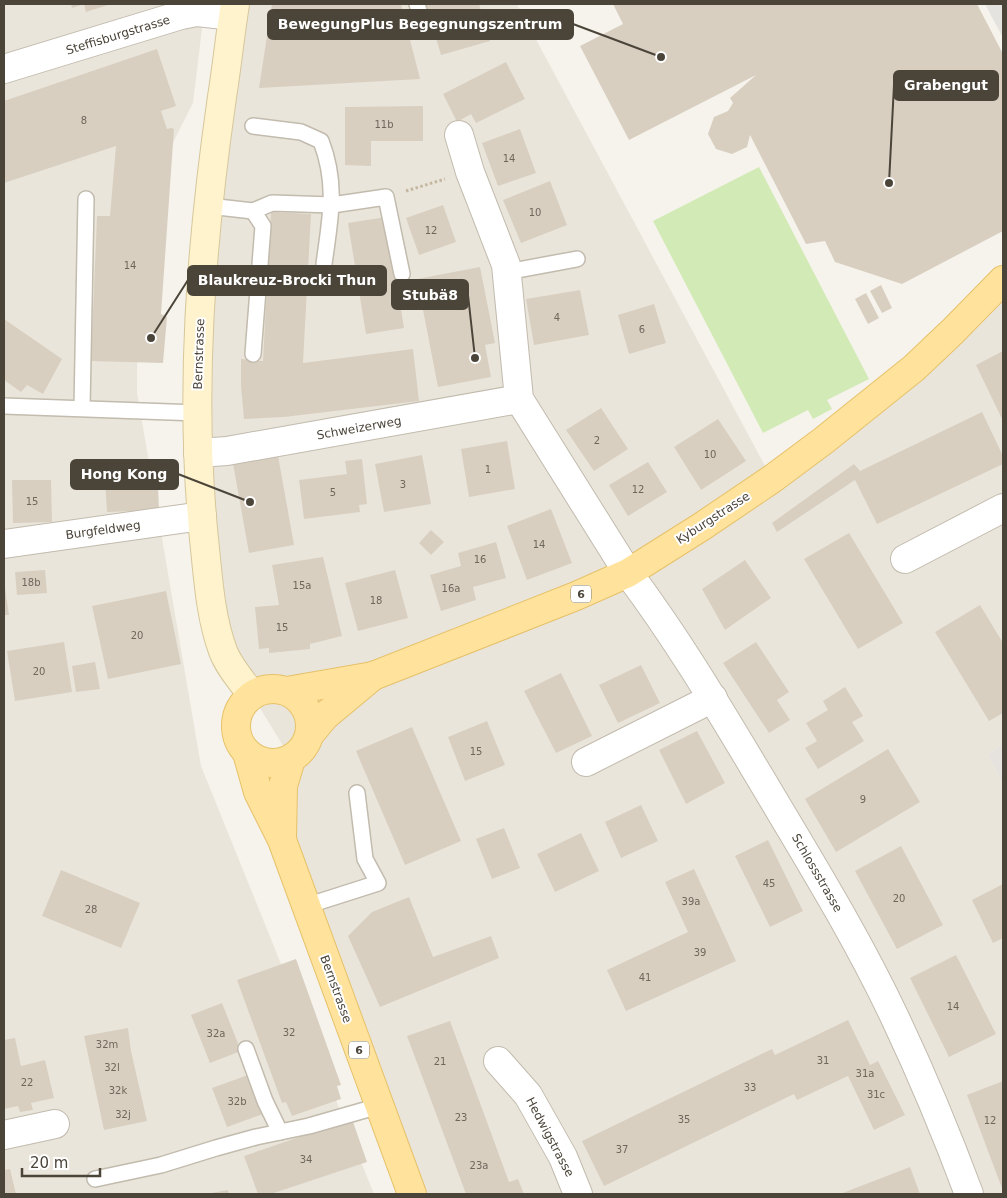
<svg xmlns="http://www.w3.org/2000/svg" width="1007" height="1198" font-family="'DejaVu Sans',sans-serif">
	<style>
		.residential { fill: #eae5da }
		.industrial { fill: #e6e2dd }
		.green { fill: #d2eab5 }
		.parking { fill: #e5e3e0 }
		.building { fill: #d8cfc1 }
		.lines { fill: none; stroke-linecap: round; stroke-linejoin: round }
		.service-casing { stroke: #c2bbae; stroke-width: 18 }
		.minor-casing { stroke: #c2bbae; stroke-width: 30 }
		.secondary-casing { stroke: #d6c79b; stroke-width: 30 }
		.primary-casing { stroke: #e6c16a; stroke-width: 30 }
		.path { stroke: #c4b79f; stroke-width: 3; stroke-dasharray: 2.5 2.5; stroke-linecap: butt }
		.service { stroke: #fff; stroke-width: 15 }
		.minor { stroke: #fff; stroke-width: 28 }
		.secondary { stroke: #fff3cd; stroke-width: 28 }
		.primary { stroke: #ffe39c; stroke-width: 28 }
		.labels { text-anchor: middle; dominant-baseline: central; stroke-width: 4; stroke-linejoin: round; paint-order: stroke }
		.number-label { font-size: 10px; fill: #6e675b }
		.shield { fill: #fff; stroke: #817c74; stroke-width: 1 }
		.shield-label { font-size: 11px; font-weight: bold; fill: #4b4439 }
		.street-label { font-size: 12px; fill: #4b4439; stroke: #fff }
		.leader { fill: none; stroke: #4b4439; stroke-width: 2 }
		.callout-dot { fill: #4b4439; stroke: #fff; stroke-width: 2 }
		.callout { fill: #4b4439; stroke: #4b4439; stroke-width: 2 }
		.callout-label { font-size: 14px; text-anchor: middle; font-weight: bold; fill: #fff }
	</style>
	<rect width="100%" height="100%" fill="#f6f3ec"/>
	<g class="residential">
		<path d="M4,4H205L193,103L138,212L137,392L201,766L374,1194H4Z"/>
		<path d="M235,4H517L772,479L1003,280V743L988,755L1003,784V1194H412L282,840L291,759L252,695L238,677L198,453Z"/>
	</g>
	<path class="industrial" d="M1003,743V784L988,755Z"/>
	<path class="green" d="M759,167L869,379L827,400L832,409L813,419L808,410L763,433L653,221Z"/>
	<path class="parking" d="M985,4H1003V38Z"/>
	<g class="building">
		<path d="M71,4H111L86,12L84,4L72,8Z"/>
		<path d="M272,4H401L420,79L259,88Z"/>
		<path d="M426,4H479L490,41L441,55Z"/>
		<path d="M613,4H977L1003,54V231L902,284L835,262L825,241L806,244L750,135L747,147L732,154L716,149L708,134L714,117L728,111L733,103L730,98L756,75L629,140L580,46L623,24Z"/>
		<path d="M157,49L176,106L161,111L167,129L171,128L174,129L161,314L167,317L163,363L91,361L97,216H110L116,146L4,183V101Z"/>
		<path d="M506,62L525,99L476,123L471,114L457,122L443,94Z"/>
		<path d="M423,106V141H371V166L345,165V107Z"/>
		<path d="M520,129L536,173L498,186L482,143Z"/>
		<path d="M550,181L567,225L521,243L503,200Z"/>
		<path d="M443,205L456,242L419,255L406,218Z"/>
		<path d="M271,212L311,214L303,363L413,349L419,401L284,417L244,419L241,386V359L263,361Z"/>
		<path d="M386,217L404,328L366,334L348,223Z"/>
		<path d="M480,267L495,343L485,345L491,377L438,387L417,279Z"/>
		<path d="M881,285L892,308L882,313L870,291Z"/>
		<path d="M580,290L589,335L534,345L526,299Z"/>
		<path d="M866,293L879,318L868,324L855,299Z"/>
		<path d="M654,304L666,343L629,354L618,315Z"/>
		<path d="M4,319L62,359L43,394L27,385L21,392L4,380Z"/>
		<path d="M1003,351V421L976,365Z"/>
		<path d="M601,408L628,449L594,471L566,430Z"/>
		<path d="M982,412L1003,456V464L877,524L855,480L777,532L772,523L854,464L860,471Z"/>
		<path d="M718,419L746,461L701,490L674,447Z"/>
		<path d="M507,441L515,489L469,497L461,449Z"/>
		<path d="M277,450L294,545L249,553L232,458Z"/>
		<path d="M422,455L431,504L384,512L375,464Z"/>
		<path d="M362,459L367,504L359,505L360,512L304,519L299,480L347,474L345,461Z"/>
		<path d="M157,461L159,510L107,512L104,463Z"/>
		<path d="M648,462L667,492L628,516L609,485Z"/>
		<path d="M12,480H51L52,522L13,523Z"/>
		<path d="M551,509L572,563L527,580L507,526Z"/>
		<path d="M431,530L444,542L431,555L419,543Z"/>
		<path d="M849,533L903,623L858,649L804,559Z"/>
		<path d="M496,542L506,578L473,587L476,600L441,611L430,575L461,566L458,553Z"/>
		<path d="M323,557L342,636L310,644V649L269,653V648L259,649L255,607L279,605L272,565Z"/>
		<path d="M745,560L771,598L725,630L702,589Z"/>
		<path d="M45,570L47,593L17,595L15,572Z"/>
		<path d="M395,570L408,618L358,631L345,583Z"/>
		<path d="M4,581L9,615H4Z"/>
		<path d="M166,591L181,664L108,679L92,606Z"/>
		<path d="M980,605L1003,643V713L989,721L935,632Z"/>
		<path d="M64,642L72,692L15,701L7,651Z"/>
		<path d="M756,642L789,692L777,700L790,720L769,733L723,663Z"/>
		<path d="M95,662L100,689L76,692L72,666Z"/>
		<path d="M641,665L660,703L618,723L599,685Z"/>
		<path d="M561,673L592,736L556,753L524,691Z"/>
		<path d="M845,687L863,716L852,722L864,741L818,769L805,748L817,741L806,723L828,710L823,701Z"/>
		<path d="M487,721L505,765L465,781L448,737Z"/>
		<path d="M412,727L461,841L405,865L356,751Z"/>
		<path d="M697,731L725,783L686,804L659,750Z"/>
		<path d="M888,749L920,802L836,852L805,799Z"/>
		<path d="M641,805L658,841L621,858L605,822Z"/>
		<path d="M504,828L520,868L492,879L476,839Z"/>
		<path d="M581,833L599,871L555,892L537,854Z"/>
		<path d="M768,840L803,911L770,927L735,856Z"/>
		<path d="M901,846L943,925L897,949L855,871Z"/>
		<path d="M694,869L736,961L626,1011L607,970L688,932L665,882Z"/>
		<path d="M61,870L140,903L121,948L42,916Z"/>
		<path d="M1003,884V938L993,943L972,900Z"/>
		<path d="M409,897L433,957L491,936L499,958L380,1007L348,936L372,912Z"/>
		<path d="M956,955L996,1034L949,1057L910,978Z"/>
		<path d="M296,959L341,1085L337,1086L341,1099L292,1116L286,1102L282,1103L237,980Z"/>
		<path d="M222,1003L241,1051L210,1063L191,1015Z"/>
		<path d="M848,1020L870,1065L878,1061L905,1115L874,1130L848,1076L797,1100L794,1094L604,1186L582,1141L772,1049L775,1055Z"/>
		<path d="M450,1021L509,1182L518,1179L524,1194H466L407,1036Z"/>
		<path d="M128,1028L131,1051L147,1121L104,1130L84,1036Z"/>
		<path d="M15,1038L21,1066L45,1060L54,1098L31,1103L33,1110L20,1112L18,1106L4,1109V1040Z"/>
		<path d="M248,1075L263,1114L227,1127L212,1088Z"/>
		<path d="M1003,1081V1191L967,1095Z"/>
		<path d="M352,1119L367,1162L271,1194H258L244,1156Z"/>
		<path d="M910,1167L920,1194H840Z"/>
		<path d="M10,1169L16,1194H4V1170Z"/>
		<path d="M228,1190L229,1194H211V1193Z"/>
	</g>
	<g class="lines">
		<defs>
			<g id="service">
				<path d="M417,4L422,21"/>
				<path d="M253,126L301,132L321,141C338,185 330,219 324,264"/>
				<path d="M209,206L253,211L272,203L332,205L386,197L402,274"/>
				<path d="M507,272L577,259"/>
				<path d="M253,354L263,226L253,211"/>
				<path d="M4,406L198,413"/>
				<path d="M82,408L86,199"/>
				<path d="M306,906L378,883L365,859L357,793"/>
				<path d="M246,1049L265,1101L280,1132"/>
				<path d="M95,1179L161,1165L216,1148L256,1137L309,1126L379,1106"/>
			</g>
			<g id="minor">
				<path d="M4,69L181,15L197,12L233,16"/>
				<path d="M459,135L470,172L506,265L519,399L628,573C677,638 719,709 761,779C808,858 857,937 896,1020C923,1077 947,1135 969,1194"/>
				<path d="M198,453L227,451L519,399"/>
				<path d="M4,544L202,516"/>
				<path d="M905,559L1003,508"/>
				<path d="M586,762L713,698"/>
				<path d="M498,1061L528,1095L563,1157L578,1194"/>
				<path d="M4,1135L55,1124"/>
			</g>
			<path id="secondary" d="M235,4C230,35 227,66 222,97C201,243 189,392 204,539C208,576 210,616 223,651C229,667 242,681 252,695"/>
			<g id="primary">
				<circle cx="273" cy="726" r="37"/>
				<path d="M287,691L373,676L576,596L628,573L701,527L772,479L823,441L914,368L953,331L1003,280"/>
				<path d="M310,734L325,716L373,676"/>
				<path d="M247,753L258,792L282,840L412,1194"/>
				<path d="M282,836L283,786L291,759"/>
			</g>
		</defs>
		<use href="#service" class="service-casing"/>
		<use href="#minor" class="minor-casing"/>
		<use href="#secondary" class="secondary-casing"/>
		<use href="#primary" class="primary-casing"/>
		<path class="path" d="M406,191L445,179"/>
		<use href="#service" class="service"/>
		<use href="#minor" class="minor"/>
		<use href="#secondary" class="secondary"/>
		<use href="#primary" class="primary"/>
	</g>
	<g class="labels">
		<g class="number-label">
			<text x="84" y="120">8</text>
			<text x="384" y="124">11b</text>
			<text x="509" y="158">14</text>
			<text x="535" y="212">10</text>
			<text x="431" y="230">12</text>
			<text x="130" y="265">14</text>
			<text x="557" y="317">4</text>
			<text x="642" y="329">6</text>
			<text x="597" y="440">2</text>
			<text x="710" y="454">10</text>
			<text x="488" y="469">1</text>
			<text x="403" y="484">3</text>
			<text x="638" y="489">12</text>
			<text x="333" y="492">5</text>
			<text x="32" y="501">15</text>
			<text x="539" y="544">14</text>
			<text x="480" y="559">16</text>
			<text x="31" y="582">18b</text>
			<text x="302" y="585">15a</text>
			<text x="451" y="588">16a</text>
			<text x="376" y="600">18</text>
			<text x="282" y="627">15</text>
			<text x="137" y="635">20</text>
			<text x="39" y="671">20</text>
			<text x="476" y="751">15</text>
			<text x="863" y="799">9</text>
			<text x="769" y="883">45</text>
			<text x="899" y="898">20</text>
			<text x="691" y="901">39a</text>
			<text x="91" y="909">28</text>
			<text x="700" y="952">39</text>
			<text x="645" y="977">41</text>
			<text x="953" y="1006">14</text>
			<text x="289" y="1032">32</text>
			<text x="216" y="1033">32a</text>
			<text x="107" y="1044">32m</text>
			<text x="823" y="1060">31</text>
			<text x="440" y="1061">21</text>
			<text x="112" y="1067">32l</text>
			<text x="865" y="1073">31a</text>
			<text x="27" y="1082">22</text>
			<text x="750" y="1087">33</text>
			<text x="118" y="1090">32k</text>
			<text x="876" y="1094">31c</text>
			<text x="237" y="1101">32b</text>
			<text x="123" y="1114">32j</text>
			<text x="461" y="1117">23</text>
			<text x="684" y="1119">35</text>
			<text x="990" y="1120">12</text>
			<text x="622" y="1149">37</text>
			<text x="306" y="1159">34</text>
			<text x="479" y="1165">23a</text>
		</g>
		<g class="shield">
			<rect x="571" y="585.5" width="20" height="17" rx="4"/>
			<rect x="349" y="1041.5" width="20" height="17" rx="4"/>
		</g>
		<g class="shield-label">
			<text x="581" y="594">6</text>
			<text x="359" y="1050">6</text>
		</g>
		<g class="street-label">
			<text transform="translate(118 35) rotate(-17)">Steffisburgstrasse</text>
			<text transform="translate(199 354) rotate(-88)">Bernstrasse</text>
			<text transform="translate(359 428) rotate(-10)">Schweizerweg</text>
			<text transform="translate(713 518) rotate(-33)">Kyburgstrasse</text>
			<text transform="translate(103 530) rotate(-8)">Burgfeldweg</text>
			<text transform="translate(817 873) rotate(60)">Schlossstrasse</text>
			<text transform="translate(336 989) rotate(70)">Bernstrasse</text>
			<text transform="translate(550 1137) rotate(62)">Hedwigstrasse</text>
		</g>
	</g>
	<path class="leader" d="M661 57L573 24M889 183L894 85M151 338L188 280M475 358L468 295M250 502L178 474"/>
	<g class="callout-dot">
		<circle cx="661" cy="57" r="5"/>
		<circle cx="889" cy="183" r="5"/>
		<circle cx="151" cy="338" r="5"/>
		<circle cx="475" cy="358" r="5"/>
		<circle cx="250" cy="502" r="5"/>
	</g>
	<g class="callout">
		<rect x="268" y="10" width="305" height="29" rx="5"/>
		<rect x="894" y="71" width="104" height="29" rx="5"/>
		<rect x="188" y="266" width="198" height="29" rx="5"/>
		<rect x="392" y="280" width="76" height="29" rx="5"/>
		<rect x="71" y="460" width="107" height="29" rx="5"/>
	</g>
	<g class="callout-label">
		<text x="420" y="29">BewegungPlus Begegnungszentrum</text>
		<text x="946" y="90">Grabengut</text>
		<text x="287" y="285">Blaukreuz-Brocki Thun</text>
		<text x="430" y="300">Stubä8</text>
		<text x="124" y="479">Hong Kong</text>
	</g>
	<rect width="1007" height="1198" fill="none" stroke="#4b4439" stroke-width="10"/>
	<path d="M22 1168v8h78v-8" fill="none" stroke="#4b4439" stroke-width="2.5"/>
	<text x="30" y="1168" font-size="15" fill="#4b4439" stroke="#ffffff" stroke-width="4" paint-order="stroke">20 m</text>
</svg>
